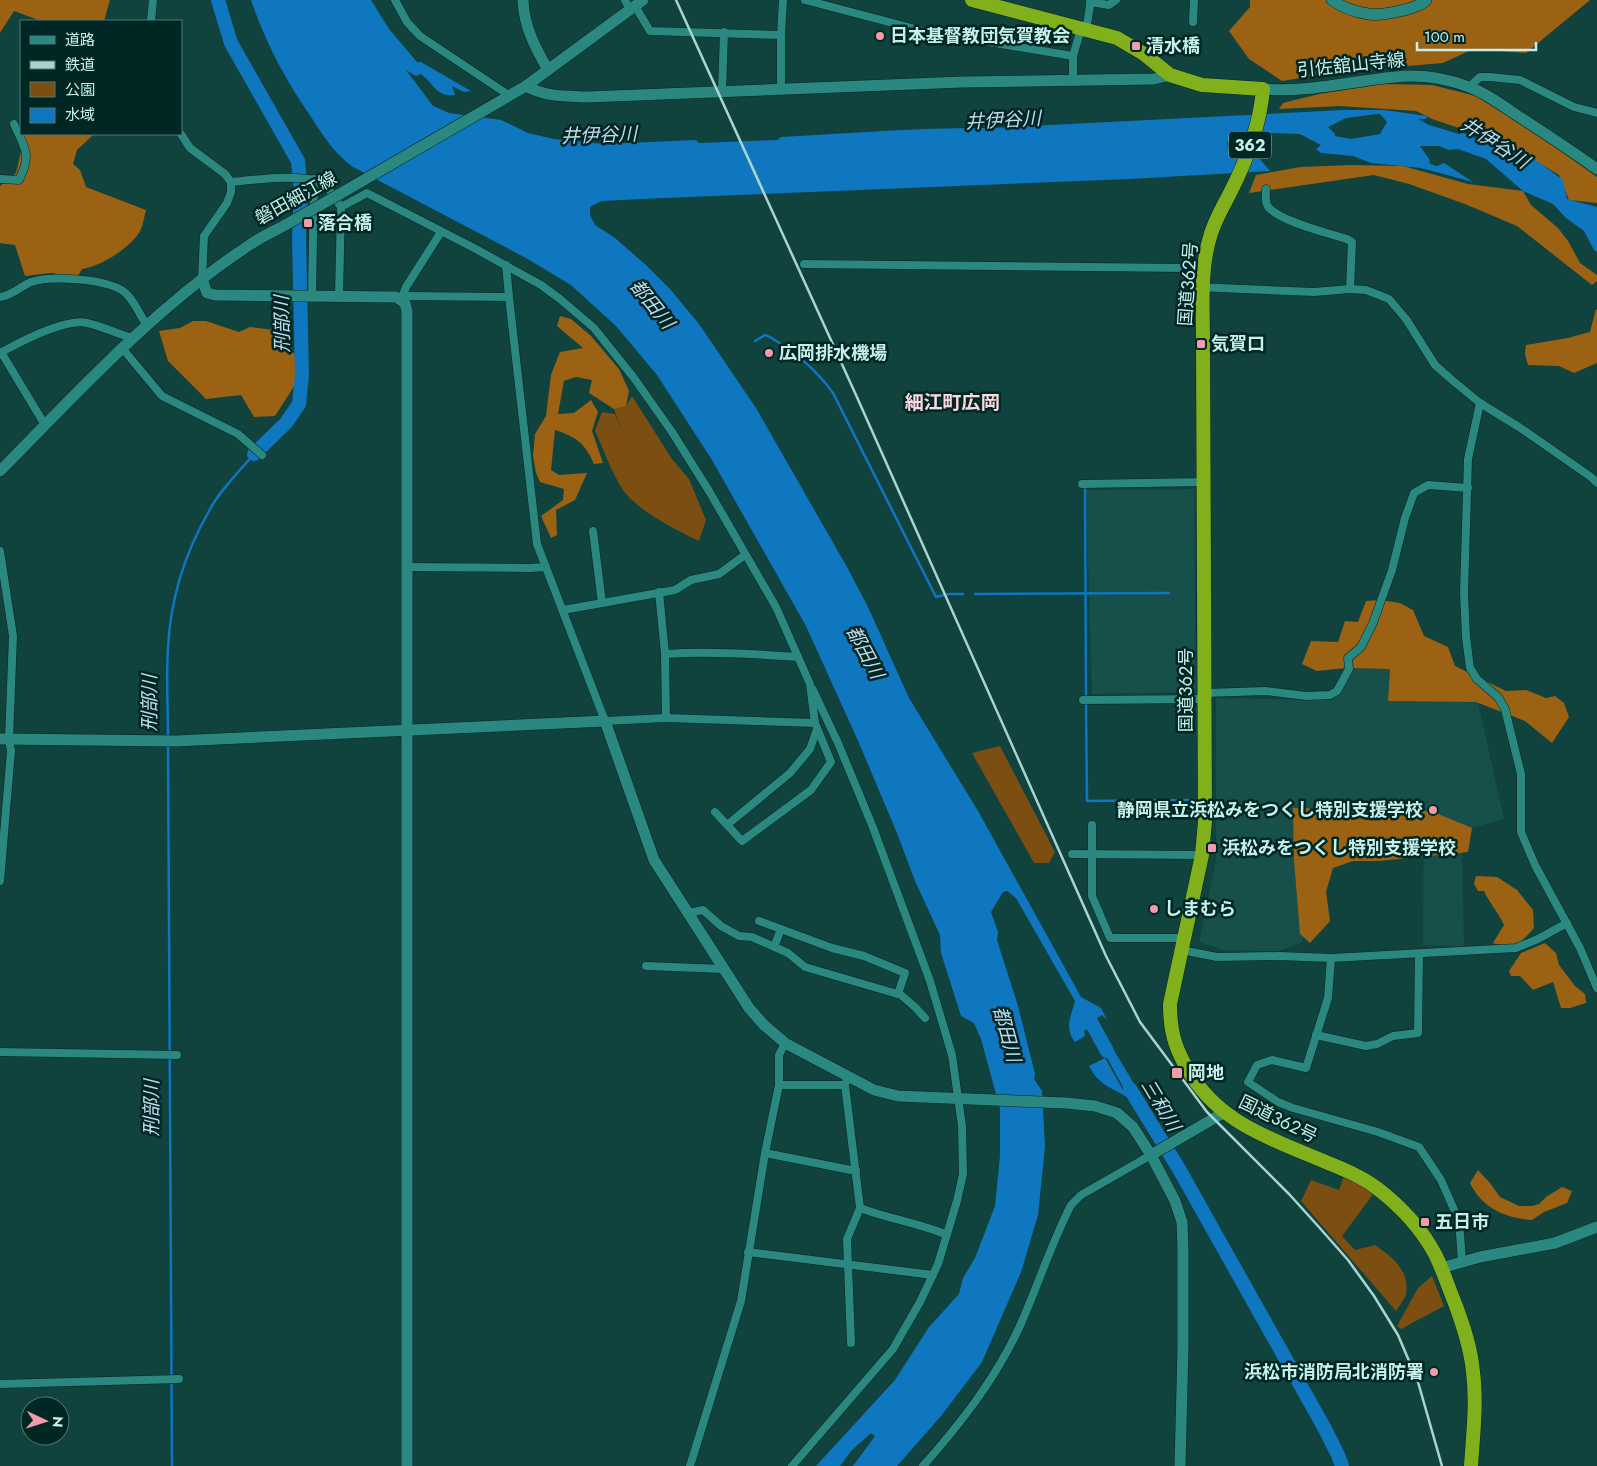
<svg xmlns="http://www.w3.org/2000/svg" width="1597" height="1466" font-family="Jost,'Noto Sans JP',sans-serif">
	<style>
		.built { fill: #174f4b }
		.green { fill: #7c4e11 }
		.forest { fill: #9c6214 }
		.water { fill: #0f77c0; fill-rule: evenodd }
		.lines { fill: none; stroke-linecap: round; stroke-linejoin: round }
		.stream { stroke: #0f77c0; stroke-width: 2.5 }
		.river { stroke: #0f77c0; stroke-width: 14 }
		.street-casing { stroke: #092623; stroke-width: 9 }
		.secondary-casing { stroke: #092623; stroke-width: 12 }
		.highway-casing { stroke: #092623; stroke-width: 15 }
		.street { stroke: #2a8881; stroke-width: 8 }
		.secondary { stroke: #2a8881; stroke-width: 11 }
		.highway { stroke: #80b01c; stroke-width: 14 }
		.rail { stroke: #aad4cf; stroke-width: 2.5 }
		.secondary-bridge-casing { stroke: #092623; stroke-width: 12; stroke-linecap: butt }
		.secondary-bridge { stroke: #2a8881; stroke-width: 11 }
		.poi-dot { fill: #f39aab; stroke: #002724; stroke-width: 2 }
		.labels { text-anchor: middle; dominant-baseline: central; stroke-width: 5; stroke-linejoin: round; paint-order: stroke }
		.shield { fill: #002724; stroke: #8bb4af; stroke-width: 1 }
		.shield-label { font-size: 16px; font-weight: bold; fill: #c7f0eb }
		.poi-label { font-size: 18px; font-weight: bold; fill: #c7f0eb; stroke: #002724; text-anchor: start }
		.street-label { font-size: 18px; fill: #c7f0eb; stroke: #002724 }
		.water-label { font-size: 19px; font-style: italic; fill: #c5d9ec; stroke: #002724 }
		.neighbourhood-label { font-size: 19px; font-weight: bold; fill: #fcd9de; stroke: #002724 }
	</style>
	<rect width="100%" height="100%" fill="#10423e"/>
	<g class="built">
		<path d="M1194,489L1196,692L1092,694L1086,490Z"/>
		<path d="M1349,669H1390L1388,701L1478,702L1504,819L1472,828L1462,854L1464,947L1423,945L1424,810L1306,809L1303,942L1276,952L1224,950L1199,942L1216,860V698L1333,700Z"/>
	</g>
	<g class="green">
		<path d="M632,396L672,459L689,479L706,520L699,541C676,530 638,511 623,490C611,472 604,450 595,431L602,412L615,414L623,433L614,409L626,406Z"/>
		<path d="M1000,746L1055,852L1049,863H1034L972,753Z"/>
		<path d="M1344,1176L1374,1193L1342,1236L1355,1250L1375,1245C1392,1257 1410,1270 1406,1294C1405,1299 1399,1306 1396,1311L1301,1201L1311,1180L1339,1190Z"/>
		<path d="M1432,1276L1444,1306L1401,1329L1397,1326L1418,1288Z"/>
	</g>
	<g class="forest">
		<path d="M0,0H110L104,21H41L14,11L0,33Z"/>
		<path d="M1250,0H1590L1526,53L1473,49L1443,63L1408,66H1353L1324,74L1282,81L1249,59L1229,31L1250,7Z"/>
		<path d="M1383,84L1432,85L1476,96L1555,147L1597,177V203L1569,200L1559,175L1521,152L1486,137L1432,119L1416,111L1340,106L1279,109L1283,103L1319,94Z"/>
		<path d="M24,134H94L77,150L73,164L80,170L86,187L146,210C144,217 143,227 139,233C127,250 101,266 82,269L77,277L51,273L25,276L15,245L0,243V186L16,173L23,143Z"/>
		<path d="M1351,165L1403,166L1468,184L1523,191L1531,205L1558,228L1568,241L1580,263L1597,275V281L1592,285L1517,226L1465,204L1409,184L1374,175L1249,193L1256,175L1300,167Z"/>
		<path d="M1596,309L1597,310V363L1574,373L1559,366L1528,365L1525,354L1526,345L1568,338L1590,332Z"/>
		<path d="M560,316L571,319L591,336L619,369L629,391L626,406L614,409L589,393L592,380L576,377L564,381L558,414L574,413L591,400L598,412L592,431L603,463L594,464C585,443 576,437 555,430L551,470L559,475L587,473L575,500L556,510L557,535L551,538L541,516L563,500L564,489L540,482L536,473L533,456L535,434L546,416L551,375L560,352L583,348L557,326Z"/>
		<path d="M193,321H206L239,332L250,327L274,330L289,341L302,374L275,416L254,417L241,395L206,399L168,361L159,331L180,328Z"/>
		<path d="M1381,600L1400,603L1413,610L1424,636L1448,647L1455,666L1506,691L1526,690L1546,698L1555,696L1564,703L1569,717L1552,743L1525,721L1476,702L1388,701L1390,669L1346,668L1317,671L1302,664L1311,641L1338,642L1345,621L1358,622L1366,601Z"/>
		<path d="M1293,808L1431,811L1472,828L1468,852L1379,861H1353L1333,868L1326,892L1330,921L1310,943L1300,934L1294,860Z"/>
		<path d="M1476,876L1497,877L1517,890L1533,910L1534,928C1521,943 1513,950 1493,943L1504,925C1498,912 1490,904 1484,891H1478L1474,884Z"/>
		<path d="M1545,943L1556,953L1559,965L1575,986L1585,994L1586,1003L1570,1008H1561L1553,982L1533,990L1520,976H1511L1509,971L1521,953Z"/>
		<path d="M1478,1170L1490,1183L1500,1197L1519,1206H1532L1539,1204L1546,1197L1562,1187L1572,1191L1567,1203L1544,1212L1532,1220C1505,1218 1482,1208 1470,1183Z"/>
	</g>
	<g class="water">
		<path d="M251,0H371L389,29L417,62H421L471,91L464,92L452,86L455,95C436,97 435,85 421,74L416,76L406,70L433,106L449,113L501,120L528,133L554,139L603,144L696,140L699,143L777,140L781,137C849,133 917,128 985,128L986,131H994V128L1344,110H1384L1427,116L1426,117L1427,119H1418L1429,125L1459,134L1463,133C1472,136 1479,141 1489,144L1494,141L1507,149L1526,153L1563,180L1567,199L1597,207V252L1594,250L1584,231L1566,218L1553,204L1523,191L1486,159L1458,149L1449,150L1439,146H1420L1429,159L1430,164L1437,166L1444,163L1473,182L1421,168L1371,163L1353,156L1321,153L1316,149L1321,145L1300,134L1272,133L1227,142L1228,151L1259,158L1270,171L1129,179L664,198L601,201L590,207V215L595,225L615,238L646,265L670,289L699,324L756,408L847,567L868,607L909,698L978,811L1081,997L1101,1008L1107,1020L1102,1015L1096,1019L1099,1025L1091,1030L1089,1028L1084,1031L1085,1036L1075,1042C1064,1029 1071,1016 1075,1001L1016,898L1007,891L1003,892L991,912L998,932L997,940L1018,1006L1035,1074L1034,1079L1042,1091L1045,1147L1038,1215L1021,1272L982,1362L941,1416L897,1466H853L875,1436L871,1433L851,1451L840,1466H816L895,1380L929,1327L959,1294L963,1278L975,1258L995,1206L1000,1156V1109L981,1039L974,1023L961,1016L941,953L940,935L915,881L897,833L859,743L806,626L712,460L657,375L616,326L571,285L526,258L353,167C333,152 325,138 311,117C285,79 266,44 251,0ZM1377,114H1380L1387,122L1380,134L1351,139L1335,136V134L1328,127L1346,118Z"/>
		<path d="M1103,1032L1145,1102L1146,1116L1139,1103L1129,1098L1098,1041L1094,1038Z"/>
		<path d="M1105,1058L1127,1097C1110,1087 1099,1085 1089,1066Z"/>
	</g>
	<g class="lines">
		<g class="stream">
			<path d="M755,341L765,335L768,336C794,351 816,369 833,393L936,597L949,594H963"/>
			<path d="M1085,488L1086,697"/>
			<path d="M975,594L1169,593"/>
			<path d="M1086,704L1087,801L1195,800"/>
			<path d="M168,737C168,708 166,678 168,649C170,601 185,553 209,511C220,490 239,472 254,454"/>
			<path d="M168,745L172,1466"/>
		</g>
		<g class="river">
			<path d="M218,0L231,43L298,161L301,190L299,238L302,374L299,404L286,423L254,454"/>
			<path d="M1086,1013L1107,1051"/>
			<path d="M1130,1089L1179,1169L1325,1429L1338,1455L1342,1466"/>
		</g>
		<defs>
			<g id="street">
				<path d="M395,0L407,22L420,36L510,96"/>
				<path d="M625,0L630,10"/>
				<path d="M805,0L942,36L989,42L1073,56"/>
				<path d="M1090,2L1109,5L1116,0"/>
				<path d="M635,6L650,31L781,35"/>
				<path d="M151,21L153,0"/>
				<path d="M1193,22L1194,0"/>
				<path d="M1086,30L1091,0"/>
				<path d="M1073,80V56L1081,29"/>
				<path d="M1469,87L1480,77H1490L1520,80L1574,107L1597,113"/>
				<path d="M781,89V35L783,0"/>
				<path d="M722,91L724,32"/>
				<path d="M181,134L190,148L225,174L231,182V192L227,203L204,236L202,279"/>
				<path d="M0,179L19,180C32,154 25,149 14,124"/>
				<path d="M231,182C262,179 293,174 324,182L341,207L367,193L474,248L541,285L560,299L594,328L634,378L672,432L709,491L776,607L810,684L815,723L831,762L811,790L742,841L715,812"/>
				<path d="M1266,189C1266,193 1265,200 1267,205C1274,220 1331,234 1347,239L1352,242L1350,289"/>
				<path d="M804,264L1185,268C1186,277 1186,283 1196,287L1314,292L1350,289L1366,290L1389,299L1406,319L1435,365L1452,380L1480,403L1519,427L1591,477L1597,483"/>
				<path d="M506,265L509,297"/>
				<path d="M312,295L314,179"/>
				<path d="M339,296L341,207"/>
				<path d="M0,297C14,295 19,287 31,282C51,275 105,279 123,291C133,298 140,315 147,326"/>
				<path d="M401,300L405,296L509,297L537,544L605,721L666,718L815,723"/>
				<path d="M401,300L406,287L441,232"/>
				<path d="M122,348L162,396L238,434L262,455"/>
				<path d="M1,352L45,425"/>
				<path d="M0,353C20,342 65,318 87,323C102,326 117,334 132,338"/>
				<path d="M1480,403L1468,459L1464,593L1466,637L1470,668L1477,679L1498,697L1505,709L1521,774V832L1535,865L1580,948L1597,988"/>
				<path d="M1082,484L1204,482"/>
				<path d="M593,531L602,603"/>
				<path d="M0,551L13,636L9,739L11,751L0,881"/>
				<path d="M406,567L530,568L546,567"/>
				<path d="M659,592L665,654L666,718"/>
				<path d="M563,610L675,590L691,580L719,574L745,555"/>
				<path d="M665,654C710,651 753,654 798,657"/>
				<path d="M1205,693L1266,691L1306,696L1330,695L1337,691L1349,669L1348,658L1361,647L1373,623L1392,570L1405,518L1414,493L1428,485L1468,488"/>
				<path d="M1083,700L1205,699"/>
				<path d="M727,825L790,773L810,749L817,729"/>
				<path d="M1092,825V896L1110,938H1184"/>
				<path d="M1072,854L1202,855"/>
				<path d="M689,913L703,910L721,926L739,936L752,937L788,953L805,967L901,995L915,1007L925,1018"/>
				<path d="M759,921L832,948L864,956L905,973L898,994"/>
				<path d="M774,947L781,929"/>
				<path d="M1181,950L1217,957L1279,956L1331,958L1516,948L1538,939L1567,923"/>
				<path d="M1331,958L1328,998L1306,1068L1272,1060L1257,1065L1248,1082L1278,1102L1293,1108L1378,1132L1419,1147L1441,1180L1459,1221L1462,1261"/>
				<path d="M646,966L724,969"/>
				<path d="M1316,1035L1366,1046L1377,1044L1393,1036L1418,1033L1419,954"/>
				<path d="M0,1052L177,1055"/>
				<path d="M848,1076L845,1085L860,1208L847,1239L851,1343"/>
				<path d="M779,1085H845"/>
				<path d="M765,1153L856,1171"/>
				<path d="M860,1208C889,1219 919,1223 947,1235"/>
				<path d="M748,1252L933,1275"/>
				<path d="M0,1384L179,1379"/>
				<path d="M690,1466L741,1301L765,1153L779,1085V1055L785,1043"/>
				<path d="M792,1466L893,1349L920,1302L938,1264L957,1201L963,1174L962,1126L952,1055L930,981L872,825L838,743L813,690"/>
				<path d="M923,1466C960,1424 995,1380 1019,1328C1037,1288 1051,1244 1071,1205L1081,1195L1151,1155"/>
			</g>
			<g id="secondary">
				<path d="M523,0C524,27 535,47 548,70"/>
				<path d="M1332,0C1343,8 1355,12 1369,14C1381,16 1418,9 1426,0"/>
				<path d="M526,86C545,97 566,96 588,97L963,82L1154,79L1170,75"/>
				<path d="M1263,89C1307,93 1351,81 1395,77C1420,74 1446,78 1469,87C1486,93 1500,104 1515,114C1543,132 1570,150 1597,169"/>
				<path d="M338,195L526,86L643,0"/>
				<path d="M202,279L207,293L215,295L396,297L405,303L407,311V1466"/>
				<path d="M0,471C79,391 156,306 251,244C262,236 275,231 287,224"/>
				<path d="M0,739L176,741L605,721L654,860L749,1008L764,1025L785,1043L874,1090L898,1096L1066,1103L1095,1106L1117,1113L1133,1127L1151,1155"/>
				<path d="M1441,1268L1480,1257L1555,1243L1597,1227"/>
				<path d="M1180,1466L1183,1347V1250L1182,1222L1175,1201L1151,1155L1223,1113"/>
			</g>
			<path id="highway" d="M972,0L1117,38L1144,54L1170,75L1202,85L1263,89C1260,126 1246,162 1229,195C1222,208 1214,222 1210,237C1200,269 1203,307 1203,341L1205,821L1202,855L1170,1004C1170,1034 1176,1052 1193,1078C1225,1126 1277,1141 1328,1163C1345,1170 1363,1177 1378,1189C1400,1206 1421,1228 1435,1254C1443,1270 1449,1289 1456,1306C1464,1328 1471,1349 1473,1372C1477,1403 1473,1435 1471,1466"/>
		</defs>
		<use href="#street" class="street-casing"/>
		<use href="#secondary" class="secondary-casing"/>
		<use href="#highway" class="highway-casing"/>
		<use href="#street" class="street"/>
		<use href="#secondary" class="secondary"/>
		<use href="#highway" class="highway"/>
		<path class="rail" d="M676,0L856,395L1106,956L1140,1022L1207,1112L1289,1194L1318,1226L1348,1260L1374,1296L1398,1335L1418,1382L1442,1466"/>
		<defs>
			<path id="secondary-bridge" d="M287,224L338,195"/>
		</defs>
		<use href="#secondary-bridge" class="secondary-bridge-casing"/>
		<use href="#secondary-bridge" class="secondary-bridge"/>
	</g>
	<g class="poi-dot">
		<circle cx="880" cy="36" r="5"/>
		<rect x="1131" y="41" width="10" height="10" rx="2.5"/>
		<rect x="303" y="218" width="10" height="10" rx="2.5"/>
		<rect x="1196" y="339" width="10" height="10" rx="2.5"/>
		<circle cx="769" cy="353" r="5"/>
		<circle cx="1433" cy="810" r="5"/>
		<rect x="1207" y="843" width="10" height="10" rx="2.5"/>
		<circle cx="1154" cy="909" r="5"/>
		<rect x="1171" y="1067" width="12" height="12" rx="2.5"/>
		<rect x="1420" y="1217" width="10" height="10" rx="2.5"/>
		<circle cx="1434" cy="1372" r="5"/>
	</g>
	<g class="labels">
		<rect class="shield" x="1229" y="131.5" width="42" height="27" rx="4"/>
		<g class="shield-label">
			<text x="1250" y="145">362</text>
		</g>
		<g class="poi-label">
			<text x="890" y="36">日本基督教団気賀教会</text>
			<text x="1146" y="46">清水橋</text>
			<text x="318" y="223">落合橋</text>
			<text x="1211" y="344">気賀口</text>
			<text x="779" y="353">広岡排水機場</text>
			<text x="1423" y="810" text-anchor="end">静岡県立浜松みをつくし特別支援学校</text>
			<text x="1222" y="848">浜松みをつくし特別支援学校</text>
			<text x="1164" y="909">しまむら</text>
			<text x="1188" y="1073">岡地</text>
			<text x="1435" y="1222">五日市</text>
			<text x="1424" y="1372" text-anchor="end">浜松市消防局北消防署</text>
		</g>
		<g class="street-label">
			<text transform="translate(1351 65) rotate(-6)">引佐舘山寺線</text>
			<text transform="translate(296 198) rotate(-29)">磐田細江線</text>
			<text transform="translate(1188 284) rotate(-86)">国道362号</text>
			<text transform="translate(1186 690) rotate(-90)">国道362号</text>
			<text transform="translate(1278 1119) rotate(26)">国道362号</text>
		</g>
		<g class="water-label">
			<text transform="translate(1003 120) rotate(-3)">井伊谷川</text>
			<text transform="translate(599 135) rotate(-2)">井伊谷川</text>
			<text transform="translate(1495 143) rotate(33)">井伊谷川</text>
			<text transform="translate(652 304) rotate(51)">都田川</text>
			<text transform="translate(282 324) rotate(-91)">刑部川</text>
			<text transform="translate(865 652) rotate(62)">都田川</text>
			<text transform="translate(149 703) rotate(-90)">刑部川</text>
			<text transform="translate(1007 1034) rotate(75)">都田川</text>
			<text transform="translate(1161 1105) rotate(59)">三和川</text>
			<text transform="translate(151 1108) rotate(-90)">刑部川</text>
		</g>
		<g class="neighbourhood-label">
			<text x="952" y="402">細江町広岡</text>
		</g>
	</g>
	<rect x="20" y="20" width="162" height="115" fill="#002724" stroke="#507774"/>
	<rect x="30" y="36" width="25" height="8" fill="#2a8881" stroke="#507774"/>
	<text x="65" y="45" font-size="15" fill="#c7f0eb">道路</text>
	<rect x="30" y="61" width="25" height="8" fill="#aad4cf" stroke="#507774"/>
	<text x="65" y="70" font-size="15" fill="#c7f0eb">鉄道</text>
	<rect x="30" y="82" width="25" height="15" fill="#7c4e11" stroke="#507774"/>
	<text x="65" y="95" font-size="15" fill="#c7f0eb">公園</text>
	<rect x="30" y="108" width="25" height="15" fill="#0f77c0" stroke="#507774"/>
	<text x="65" y="120" font-size="15" fill="#c7f0eb">水域</text>
	<g transform="translate(45 1421) rotate(94)"><circle r="24" fill="#002724" stroke="#507774"/>
	<path d="M0-4L9 19L0 12L-9 19Z" fill="#f39aab"/>
	<text y="-8" font-size="14" font-weight="bold" text-anchor="middle" fill="#c7f0eb">N</text>
	</g>
	<path d="M1417 42v8h119v-8" fill="none" stroke="#c7f0eb" stroke-width="2.5"/>
	<text x="1424" y="42" font-size="15" fill="#c7f0eb" stroke="#002724" stroke-width="4" paint-order="stroke">100 m</text>
</svg>
